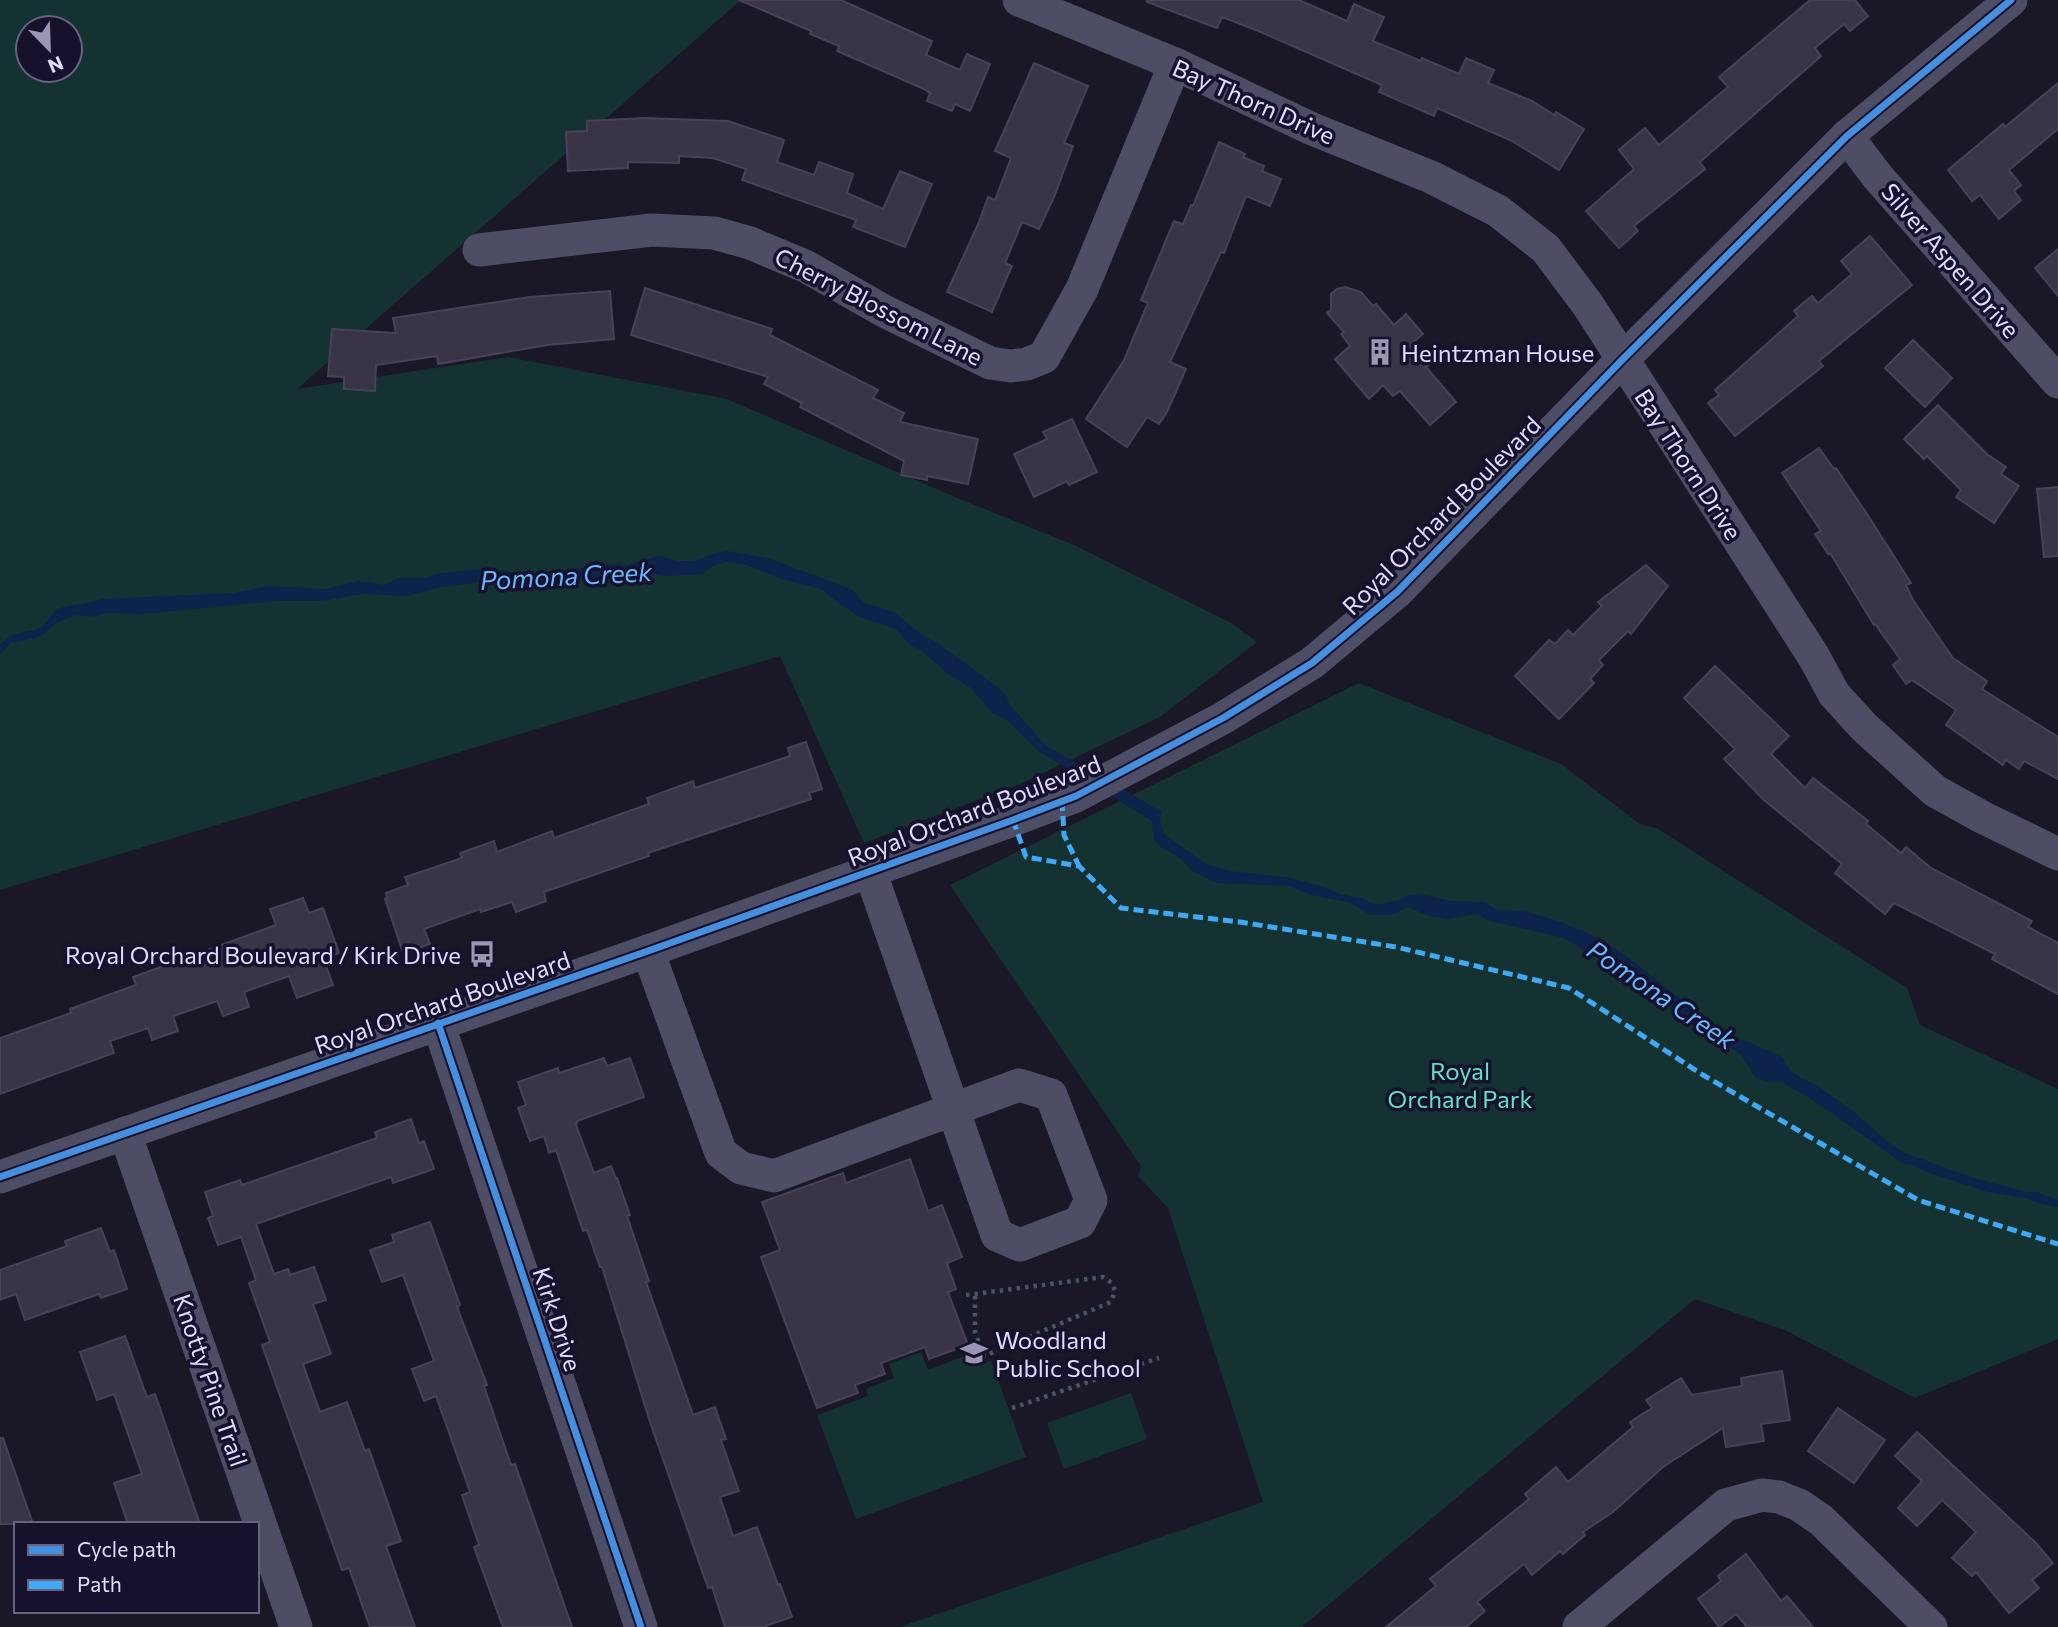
<svg xmlns="http://www.w3.org/2000/svg" width="2058" height="1627" font-family="Commissioner,sans-serif">
	<style>
		.green { fill: #153233; fill-rule: evenodd }
		.water { fill: #0d234b }
		.building { fill: #393547; stroke: #474258; stroke-width: 2 }
		.lines { fill: none; stroke-linecap: round; stroke-linejoin: round }
		.path { stroke: #485564; stroke-width: 4.5; stroke-dasharray: 3.5 5; stroke-linecap: butt }
		.minor { stroke: #4e4d66; stroke-width: 33 }
		.quiet { stroke: #3fa9f5; stroke-width: 5; stroke-dasharray: 10 5; stroke-linecap: butt }
		.cycleway-casing { stroke: #16112c; stroke-width: 11 }
		.cycleway { stroke: #468fdf; stroke-width: 7 }
		.labels { text-anchor: middle; dominant-baseline: central; stroke-width: 7; stroke-linejoin: round; paint-order: stroke }
		.street-label { font-size: 24px; fill: #e0dbff; stroke: #16112c }
		.poi-label { font-size: 24px; fill: #e0dbff; stroke: #16112c; text-anchor: start }
		.park-label { font-size: 24px; fill: #64e2c5; stroke: #16112c }
		.water-label { font-size: 26px; font-style: italic; fill: #69b7ff; stroke: #16112c }
	</style>
	<rect width="100%" height="100%" fill="#1a1726"/>
	<g class="green">
		<path d="M0,0H741L297,389L508,357L727,399L962,500L1074,545L1233,624L1257,642L1160,717L1020,784L864,843L780,656L0,890ZM28,28H70V70H28Z"/>
		<path d="M1359,683L1561,764L1640,824L1658,829L1907,988L1920,1025L2058,1089V1339L1915,1398L1787,1331L1695,1299L1302,1627H900L1263,1502L1168,1208L1138,1176L1141,1166L950,885Z"/>
		<path d="M921,1352L928,1370L975,1352L980,1365L991,1361L1026,1457L856,1519L817,1415L868,1396L866,1389L894,1378L889,1364Z"/>
		<path d="M1131,1393L1147,1439L1064,1469L1047,1423Z"/>
	</g>
	<path class="water" d="M727,551L768,558L853,590L864,603L894,612L921,634L939,644L999,688L1007,697L1011,706L1045,745L1162,812L1160,820L1164,834L1206,864L1229,871L1287,877L1325,887L1339,894L1362,898L1375,905L1400,900L1408,895L1420,894L1452,901L1485,902L1497,910L1525,911L1561,922L1597,937L1626,956L1691,1007L1703,1014L1718,1029L1728,1030L1735,1039L1746,1041L1782,1057L1791,1071L1801,1078L1815,1084L1854,1112L1889,1143L1905,1153L1974,1178L2026,1192H2037L2058,1200V1207L2042,1204L2024,1198L1988,1192L1923,1171L1913,1165L1904,1164L1807,1096L1786,1085L1782,1081L1772,1082L1757,1079L1740,1054L1688,1018L1679,1015L1647,985L1612,962L1598,954L1584,950L1564,938L1490,921L1476,914L1448,919L1429,916L1408,907L1391,915H1370L1351,903L1312,895L1288,886L1217,883L1194,872L1180,858L1161,847L1154,840L1152,821L1037,750L1007,720L991,712L971,688L947,673L921,650L911,646L896,629L862,618L841,605L821,589L785,580L746,565L726,562L711,567L702,574L663,576L643,573L603,579H561L528,583L482,582L441,587L408,596L363,594L323,601H277L141,614L107,613L95,617L75,615L59,622L39,637L11,643L0,654V645C17,627 23,636 41,627C47,624 50,615 56,610C66,604 88,605 101,599L233,593L268,586L324,589L359,581L384,585L399,578H424L440,573L486,569L526,574L546,573L610,564L627,565L659,556L678,561H694L715,553Z"/>
	<g class="building">
		<path d="M739,0H841L932,41L926,55L960,70L967,54L990,64L970,111L955,104L952,111L927,101L930,93L924,89L837,51L839,46L810,34L811,31Z"/>
		<path d="M1147,0H1299L1347,21L1354,4L1384,17L1373,41L1421,61L1422,58L1459,74L1466,58L1494,70L1488,83L1532,101L1554,115L1556,112L1584,129L1559,170L1512,141L1437,108L1434,116L1379,92L1382,85L1256,30L1222,17L1217,28L1147,2Z"/>
		<path d="M1810,0H1855L1868,16L1850,31L1844,24L1815,48L1821,56L1700,162L1705,169L1634,226L1638,231L1619,248L1586,211L1634,169L1619,150L1645,128L1659,145L1728,87L1719,77Z"/>
		<path d="M1034,63L1088,86L1064,143L1073,146L1054,197L1039,229L1022,222L1005,263L1012,266L992,312L947,292L979,222L988,197L995,200L1011,158L995,151Z"/>
		<path d="M2058,83V129L2009,170L2021,185L2014,191L2021,200L1999,219L1980,195L1972,201L1948,170L2003,124L2005,127Z"/>
		<path d="M645,118L728,121L784,140L777,162L814,175L819,162L853,174L847,193L883,209L900,171L932,184L905,247L853,227L856,220L742,180L746,169L713,158L679,156V163L628,162V168L568,171L566,132L587,131V121Z"/>
		<path d="M1219,142L1245,154L1243,157L1264,166L1262,171L1281,179L1270,206L1246,196L1224,253L1221,252L1170,362L1186,369L1167,412L1159,424L1147,417L1127,447L1086,419L1124,360L1148,303L1141,300L1174,221L1183,224L1191,205L1193,206Z"/>
		<path d="M1870,236L1912,285L1819,361L1823,366L1735,436L1708,403L1719,395L1715,390L1798,316L1794,311L1812,296L1818,303L1852,274L1841,261Z"/>
		<path d="M2058,249V296L2035,268Z"/>
		<path d="M1345,287L1361,292L1373,306L1376,304L1394,325L1406,314L1423,334L1411,344L1429,365L1426,367L1456,402L1430,425L1400,391L1393,396L1383,385L1369,399L1335,359L1350,346L1341,334L1344,332L1327,313L1331,310V294L1337,289Z"/>
		<path d="M645,288L772,329L770,335L878,390L873,398L904,413L900,422L978,439L968,484L927,476V480L901,475L904,461L800,407L802,403L764,384L768,377L631,335Z"/>
		<path d="M610,291L614,339L547,345L438,364L437,356L376,365L375,391L344,389V377L328,376L332,329L396,333L393,318L530,297Z"/>
		<path d="M1913,340L1952,378L1925,407L1885,368Z"/>
		<path d="M1938,405L1988,455L2006,467L2001,474L2019,486L1994,523L1956,497L1961,490L1927,456L1924,459L1904,439Z"/>
		<path d="M1072,419L1097,472L1069,485L1067,481L1034,497L1014,454L1047,439L1043,432Z"/>
		<path d="M1819,448L1834,469L1836,468L1867,514L1911,583L1906,585L1913,600L1953,658L1987,681L1982,689L2058,737V779L2024,761L2019,769L2006,760L2003,765L1946,725L1956,710L1912,680L1906,684L1893,665L1900,659L1875,624L1874,625L1830,553L1828,554L1815,534L1821,531L1782,473Z"/>
		<path d="M2058,487V556L2044,557L2037,489Z"/>
		<path d="M1646,565L1668,586L1631,634L1628,631L1599,660L1603,665L1590,679L1594,683L1559,719L1515,676L1549,640L1555,644L1568,630L1573,635L1602,606L1598,602Z"/>
		<path d="M1715,666L1789,736L1771,754L1805,788L1813,778L1868,821L1866,824L1901,853L1906,847L1931,868L2032,921L2028,927L2058,943V994L1992,959L1995,954L1894,903L1885,914L1835,873L1842,864L1764,800L1724,759L1735,749L1684,698Z"/>
		<path d="M806,742L822,789L809,793L811,799L648,853L649,856L544,892L546,901L516,912L512,902L481,912L480,909L424,929L430,944L403,953L385,899L387,898L386,893L408,885L405,877L462,858L460,853L494,841L497,852L552,831L554,838L649,804L647,798L693,781L695,788L790,756L788,748Z"/>
		<path d="M303,898L309,913L323,908L339,953L323,958L333,985L297,998L289,976L244,992L249,1007L223,1016L217,1001L173,1016L178,1031L152,1040L148,1028L110,1041L114,1053L0,1094V1038L71,1013L70,1009L136,985L133,977L276,925L270,909Z"/>
		<path d="M604,1058L607,1066L630,1058L644,1097L577,1121L576,1125L594,1173L611,1166L616,1179L617,1178L630,1215L627,1216L649,1281L646,1282L693,1415L715,1407L726,1439L721,1440L739,1491L720,1497L733,1536L757,1527L778,1585L780,1584L792,1617L762,1627H725L712,1587L708,1588L650,1422L602,1267H600L587,1230L583,1231L556,1150L549,1153L544,1136L530,1141L518,1108L526,1105L518,1082L558,1068L559,1073Z"/>
		<path d="M411,1119L419,1143L424,1141L434,1169L393,1183L391,1177L256,1224L274,1274L288,1269L290,1275L314,1267L326,1300L313,1304L331,1354L303,1364L320,1412L347,1402L365,1451L369,1449L401,1541L386,1546L415,1627H370L349,1568L342,1570L262,1345L270,1342L249,1283L256,1280L241,1237L218,1245L208,1218L213,1216L205,1192L240,1180L242,1185L377,1138L375,1132Z"/>
		<path d="M910,1159L928,1211L942,1205L962,1257L947,1263L956,1289L948,1292L968,1345L929,1359L925,1347L881,1363L885,1374L855,1385L858,1393L817,1408L761,1257L780,1250L762,1202L843,1173L846,1183Z"/>
		<path d="M430,1222L460,1305L457,1307L487,1385L484,1386L511,1465L515,1464L572,1627H503L474,1547L479,1545L462,1495L470,1492L436,1396L424,1401L412,1369L434,1361L403,1275L382,1282L370,1250L394,1242L392,1235Z"/>
		<path d="M101,1228L110,1252L114,1250L127,1289L101,1298L99,1294L25,1320L16,1294L0,1300V1270L67,1246L65,1241Z"/>
		<path d="M125,1336L147,1397L155,1394L200,1524H128L114,1483L142,1474L114,1394L97,1400L80,1352Z"/>
		<path d="M1782,1371L1790,1420L1761,1424L1764,1441L1726,1447L1723,1428L1663,1467L1613,1512L1583,1532L1585,1535L1563,1554L1560,1551L1532,1575L1524,1564L1477,1602L1485,1611L1466,1627H1386L1436,1586L1430,1579L1529,1499L1525,1494L1556,1467L1568,1482L1633,1427L1630,1422L1652,1408L1646,1400L1681,1378L1692,1395L1742,1386L1741,1378Z"/>
		<path d="M1838,1408L1885,1440L1854,1483L1808,1451Z"/>
		<path d="M1917,1432L2035,1542L2053,1563L2032,1580L2039,1588L2009,1613L1976,1572L1972,1576L1952,1558L1976,1532L1942,1500L1917,1526L1898,1508L1922,1481L1895,1456Z"/>
		<path d="M0,1438H3L33,1524H0Z"/>
		<path d="M1746,1554L1781,1601L1787,1596L1813,1627H1747L1736,1614L1719,1627L1698,1599L1721,1581L1718,1576Z"/>
	</g>
	<g class="lines">
		<g class="path">
			<path d="M966,1295L975,1294L1103,1277L1112,1283L1115,1291L1111,1302L984,1356L975,1332V1294"/>
			<path d="M1012,1408L1159,1358"/>
		</g>
		<g class="minor">
			<path d="M1019,0L1175,64L1310,128L1431,177L1498,211L1546,249L1588,305L1814,657L1834,694L1864,727L1935,791L1982,817L2058,854"/>
			<path d="M1847,136L1877,176L2058,382"/>
			<path d="M479,250L652,230L714,233L750,243L805,266L884,311L990,363L1011,366L1027,364L1044,357L1082,289L1175,64"/>
			<path d="M648,951L721,1153L741,1168L774,1176L1019,1085L1051,1095L1091,1200L1080,1222L1020,1245L997,1235L870,871"/>
			<path d="M438,1023L641,1627"/>
			<path d="M125,1133L296,1627"/>
			<path d="M0,1177L648,951L1013,820L1076,796L1223,718L1312,663L1398,591L1622,360L1847,136L2011,0"/>
			<path d="M1579,1627L1726,1505L1762,1495L1779,1497L1799,1505L1821,1520L1931,1627"/>
		</g>
		<g class="quiet">
			<path d="M1062,801L1064,835L1079,866"/>
			<path d="M1013,820L1026,857L1079,866L1121,908L1240,922L1396,947L1569,988L1703,1075L1918,1200L2058,1244"/>
		</g>
		<defs>
			<g id="cycleway">
				<path d="M438,1023L641,1627"/>
				<path d="M0,1177L648,951L1013,820L1076,796L1223,718L1312,663L1398,591L1622,360L1847,136L2011,0"/>
			</g>
		</defs>
		<use href="#cycleway" class="cycleway-casing"/>
		<use href="#cycleway" class="cycleway"/>
	</g>
	<defs>
		<symbol id="building-bare" viewBox="-9 -9 18 18"><path d="M-4-6H4V6H1V3H-1V6H-4ZM-2.5-4.3h1.7v1.8h-1.7ZM.8-4.3h1.7v1.8H.8ZM-2.5-1h1.7V.8h-1.7ZM.8-1h1.7V.8H.8Z" fill="#9b96b3" stroke="#16112c" stroke-width="2.5" paint-order="stroke"/></symbol>
		<symbol id="bus-bare" viewBox="-9 -9 18 18"><path d="M-5-6H5V4H4V6H2V4H-2V6H-4V4H-5ZM-3.5-4V0h7V-4ZM-3.5 1.2v1.5H-2V1.2ZM2 1.2v1.5H3.5V1.2Z" fill="#9b96b3" stroke="#16112c" stroke-width="2.5" paint-order="stroke"/></symbol>
		<symbol id="school-bare" viewBox="-9 -9 18 18"><path d="M0-5L7-2L0 1L-7-2ZM-4 1L0 2.5L4 1V4Q0 6-4 4Z" fill="#9b96b3" stroke="#16112c" stroke-width="2.5" paint-order="stroke"/></symbol>
	</defs>
	<g fill-rule="evenodd">
		<use href="#building-bare" x="1361" y="333" width="38" height="38"/>
		<use href="#bus-bare" x="463" y="935" width="38" height="38"/>
		<use href="#school-bare" x="955" y="1334" width="38" height="38"/>
	</g>
	<g class="labels">
		<g class="street-label">
			<text transform="translate(1254 101) rotate(24)">Bay Thorn Drive</text>
			<text transform="translate(1951 260) rotate(49)">Silver Aspen Drive</text>
			<text transform="translate(879 306) rotate(27)">Cherry Blossom Lane</text>
			<text transform="translate(1689 464) rotate(57)">Bay Thorn Drive</text>
			<text transform="translate(1441 515) rotate(-45)">Royal Orchard Boulevard</text>
			<text transform="translate(974 810) rotate(-21)">Royal Orchard Boulevard</text>
			<text transform="translate(442 1002) rotate(-19)">Royal Orchard Boulevard</text>
			<text transform="translate(558 1319) rotate(72)">Kirk Drive</text>
			<text transform="translate(211 1380) rotate(71)">Knotty Pine Trail</text>
		</g>
		<g class="poi-label">
			<text x="1401" y="352">Heintzman House</text>
			<text x="461" y="954" text-anchor="end">Royal Orchard Boulevard / Kirk Drive</text>
			<text x="995" y="1339">Woodland<tspan x="995" dy="28">Public School</tspan></text>
		</g>
		<g class="park-label">
			<text x="1460" y="1070">Royal<tspan x="1460" dy="28">Orchard Park</tspan></text>
		</g>
		<g class="water-label">
			<text transform="translate(566 575) rotate(-3)">Pomona Creek</text>
			<text transform="translate(1662 994) rotate(34)">Pomona Creek</text>
		</g>
	</g>
	<rect x="14" y="1522" width="245" height="91" fill="#16112c" stroke="#676280" stroke-width="2"/>
	<rect x="28" y="1545" width="35" height="10" fill="#468fdf" stroke="#676280" stroke-width="2"/>
	<text x="77" y="1557" font-size="21" fill="#e0dbff">Cycle path</text>
	<rect x="28" y="1580" width="35" height="10" fill="#3fa9f5" stroke="#676280" stroke-width="2"/>
	<text x="77" y="1592" font-size="21" fill="#e0dbff">Path</text>
	<g transform="translate(49 49) rotate(157)"><circle r="33" fill="#16112c" stroke="#676280" stroke-width="2"/>
	<path d="M0-5L12 26L0 18L-12 26Z" fill="#9b96b3"/>
	<text y="-10" font-size="19" font-weight="bold" text-anchor="middle" fill="#e0dbff">N</text>
	</g>
</svg>
